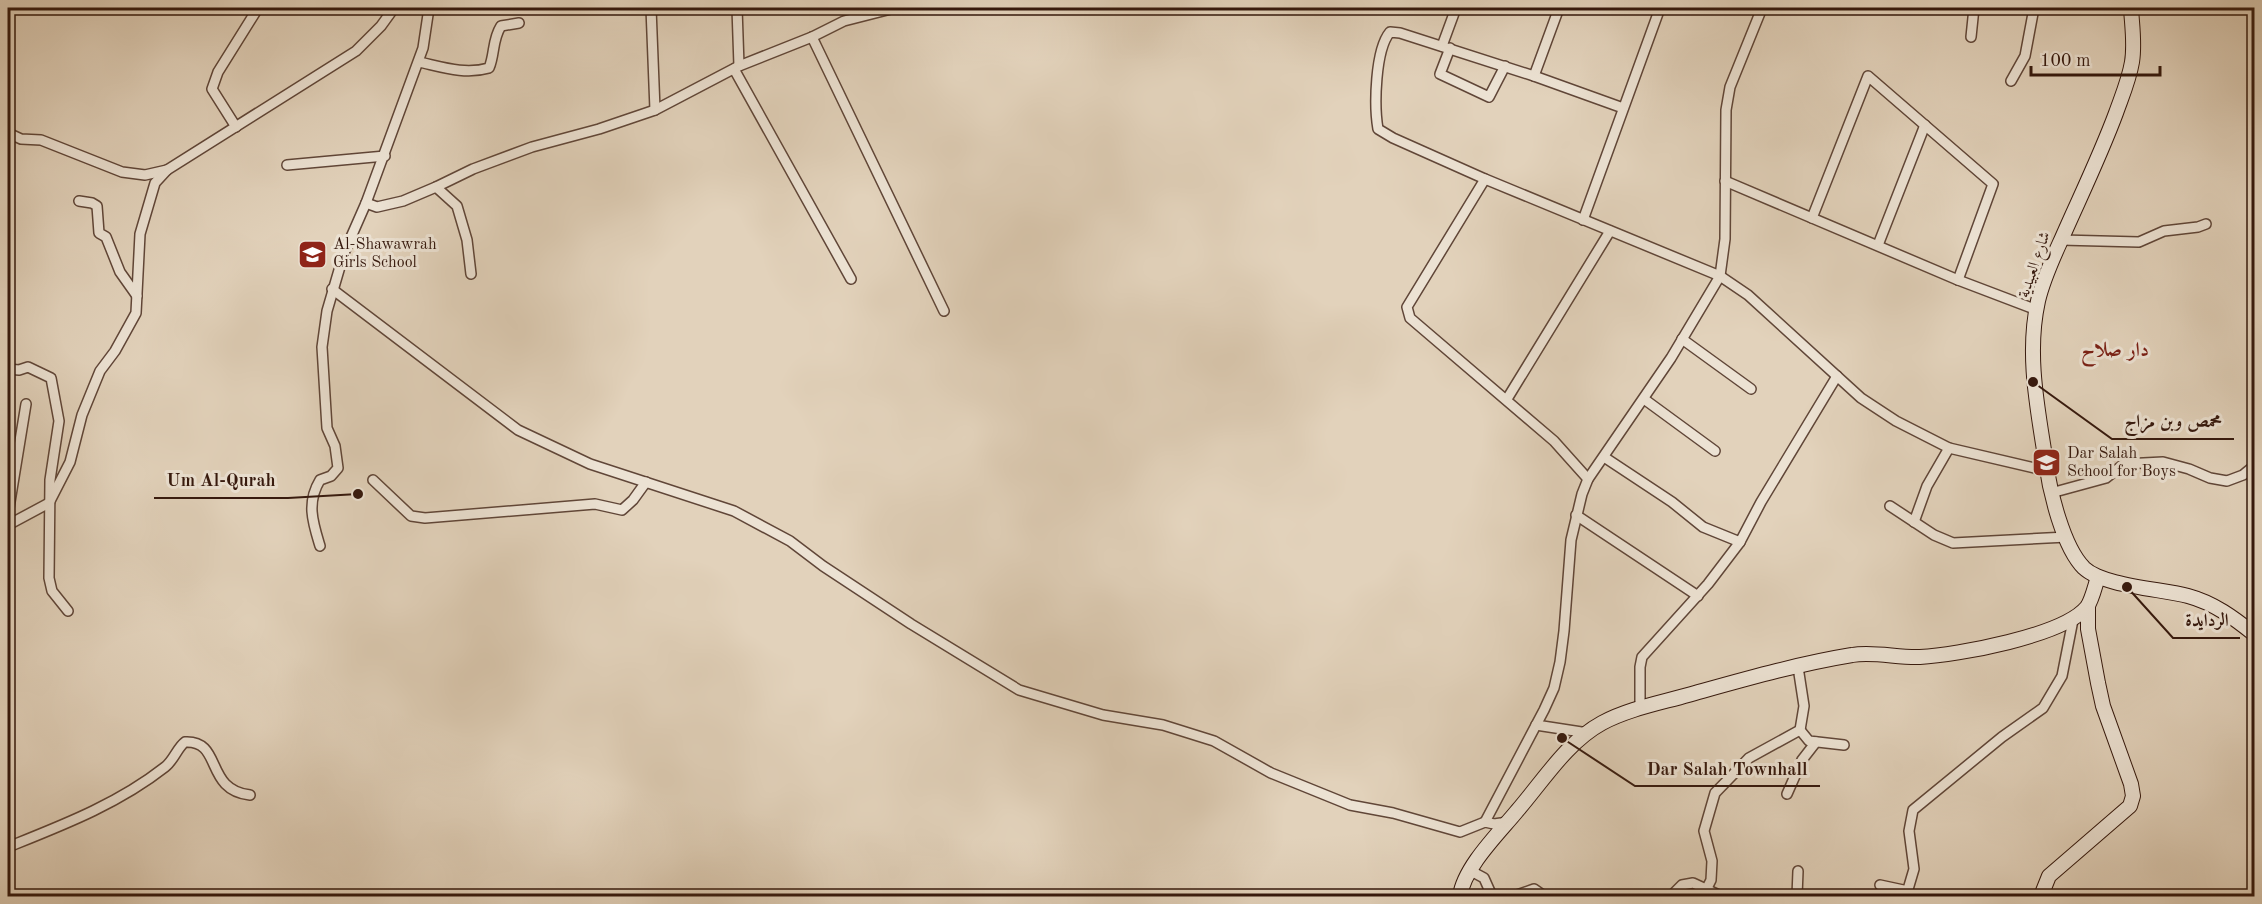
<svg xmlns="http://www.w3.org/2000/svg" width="2262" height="904" font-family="'Old Standard TT',Amiri,serif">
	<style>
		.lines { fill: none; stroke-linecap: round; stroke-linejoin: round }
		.street-casing { stroke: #604638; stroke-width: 12 }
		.secondary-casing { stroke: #35180d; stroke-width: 16 }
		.street { stroke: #ece2d3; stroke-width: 9 }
		.secondary { stroke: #ece2d3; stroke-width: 14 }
		.labels { text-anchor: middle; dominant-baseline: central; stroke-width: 6; stroke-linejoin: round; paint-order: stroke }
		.poi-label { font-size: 16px; fill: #35180d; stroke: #ece2d3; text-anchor: start }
		.street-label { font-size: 16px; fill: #35180d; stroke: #ece2d3 }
		.quarter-label { font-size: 20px; font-weight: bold; fill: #7a1f14; stroke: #ece2d3 }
		.leader { fill: none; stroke: #35180d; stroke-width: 2 }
		.callout-dot { fill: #35180d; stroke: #ece2d3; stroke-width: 2 }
		.callout-label { font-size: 18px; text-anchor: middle; font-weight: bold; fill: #35180d; stroke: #ece2d3; stroke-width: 6; stroke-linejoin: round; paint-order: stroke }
	</style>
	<rect width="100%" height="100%" fill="#e2d2bb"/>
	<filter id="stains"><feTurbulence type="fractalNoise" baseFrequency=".00333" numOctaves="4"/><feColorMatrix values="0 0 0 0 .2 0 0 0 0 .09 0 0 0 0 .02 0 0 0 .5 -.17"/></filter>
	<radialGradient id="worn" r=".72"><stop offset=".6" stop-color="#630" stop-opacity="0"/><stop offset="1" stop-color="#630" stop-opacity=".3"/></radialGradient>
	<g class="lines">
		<defs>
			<g id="street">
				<path d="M651,8L655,110"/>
				<path d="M737,8L739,66"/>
				<path d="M812,37L944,311"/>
				<path d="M1971,37L1974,8"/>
				<path d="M1442,46L1456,8"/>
				<path d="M1450,48L1440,74L1489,97L1505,66"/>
				<path d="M419,62C442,67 465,75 489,68C495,54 492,40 501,26L519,23"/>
				<path d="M734,69L851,279"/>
				<path d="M1534,76L1559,8"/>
				<path d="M2011,81L2025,56L2034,8"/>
				<path d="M1623,108L1534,76L1400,33L1390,32C1375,50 1374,106 1378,129L1393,138L1485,179L1720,276L1748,295L1861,398L1896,421L1949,448L2047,471"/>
				<path d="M236,127L212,89L218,72L258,8"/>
				<path d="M8,133L21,139L41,140L122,172L145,175L167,170"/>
				<path d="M287,165L385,156"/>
				<path d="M1485,179L1407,307L1410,318L1554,441L1588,479"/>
				<path d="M1725,181L1958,280L2037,310"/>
				<path d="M436,187L457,206L467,240L471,274"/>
				<path d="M79,201L92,203L97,206L99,233L106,237L120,272L137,296"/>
				<path d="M366,203L377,207L403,201L436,187L473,169L532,147L599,129L655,110L739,66L812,37L844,21L895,8"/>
				<path d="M1812,218L1868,76L1993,184L1958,280"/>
				<path d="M1583,220L1660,8"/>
				<path d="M2061,240L2139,242L2164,231L2198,227L2206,224"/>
				<path d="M1878,245L1925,125"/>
				<path d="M332,289L518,430L590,464L734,511L790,541L823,566L911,624L1019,690L1103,715L1163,725L1214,741L1271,773L1350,805L1393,813L1460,832L1485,822L1494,824L1508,822"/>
				<path d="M1682,339L1751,389"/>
				<path d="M8,369L19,370L28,367L51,378L59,421L50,480L49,578L52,591L68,611"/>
				<path d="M1507,399L1610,231"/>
				<path d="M1644,399L1715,451"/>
				<path d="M1604,457L1672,502L1703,527L1740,542"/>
				<path d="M373,480L411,516L425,518L595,504L622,510L633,500L646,482"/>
				<path d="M2051,493L2106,478L2124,464L2163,462L2189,469L2210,478L2227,481L2243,475L2254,466"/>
				<path d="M1890,506L1934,535L1953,543L2067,537"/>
				<path d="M8,514L26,404"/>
				<path d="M1576,515L1698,596"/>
				<path d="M1914,522L1927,486L1949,448"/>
				<path d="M8,525L49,503L70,462L82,415L100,371L115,351L136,313L140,234L155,183L167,170L356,51L381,26L394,8"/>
				<path d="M320,546C313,523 306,503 320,480L331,476L338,468L335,446L327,428L322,347L327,311L344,253L366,203L423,48L429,8"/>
				<path d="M1640,708V667L1642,657L1708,584L1740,542L1761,502L1837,376"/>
				<path d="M1536,725L1588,733"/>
				<path d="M1800,730L1809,741L1844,745"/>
				<path d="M1787,794L1802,760L1816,742"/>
				<path d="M1485,822L1544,710L1554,688L1560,662L1564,631L1571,540L1582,494L1588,479L1671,358L1720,276L1725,239L1726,110L1730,87L1762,8"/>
				<path d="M8,847C63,825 118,804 165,767C174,760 177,748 185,742C223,740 204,790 250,795"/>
				<path d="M1471,871L1484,878L1492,896"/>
				<path d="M1880,885L1908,891"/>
				<path d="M1706,890L1711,880L1712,861L1704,831L1715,793L1749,758L1800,730L1804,706L1798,667"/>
				<path d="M1514,896L1534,889L1544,896"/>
				<path d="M1671,896L1682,885L1693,883L1721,896"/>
				<path d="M1797,896L1798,871"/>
				<path d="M1906,896L1914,869L1909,831L1913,810L2002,737L2043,708L2062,676L2073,620"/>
			</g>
			<g id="secondary">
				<path d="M2131,8C2132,26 2135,44 2132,62C2129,80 2122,96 2116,113C2100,156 2080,197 2062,238C2053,258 2043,279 2038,301C2026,355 2038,410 2046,463C2050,492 2063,547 2084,568C2103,586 2162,589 2188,596C2214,603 2234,618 2254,634"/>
				<path d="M1460,896C1464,867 1499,833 1517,811C1543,781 1567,742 1602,723C1628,709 1660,703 1688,695C1742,680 1797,664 1852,655C1873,651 1898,658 1920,657C1957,655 2063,636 2087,607C2092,600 2095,586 2098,577"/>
				<path d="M2041,896L2049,876L2130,806L2133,796L2131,784L2103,706L2098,683L2088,629V606"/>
			</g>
		</defs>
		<use href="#street" class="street-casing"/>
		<use href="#secondary" class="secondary-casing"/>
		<use href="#street" class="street"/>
		<use href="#secondary" class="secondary"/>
	</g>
	<defs>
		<symbol id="school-square" viewBox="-11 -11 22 22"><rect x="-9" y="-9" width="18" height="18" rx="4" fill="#8f2418" stroke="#ece2d3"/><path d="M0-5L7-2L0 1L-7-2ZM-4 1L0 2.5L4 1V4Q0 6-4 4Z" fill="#fff"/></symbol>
	</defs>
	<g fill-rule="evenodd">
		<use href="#school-square" x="296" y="238" width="33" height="33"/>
		<use href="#school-square" x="2030" y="446" width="33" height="33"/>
	</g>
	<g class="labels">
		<g class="poi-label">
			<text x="333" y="245">Al-Shawawrah<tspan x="333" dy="18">Girls School</tspan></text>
			<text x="2067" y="454">Dar Salah<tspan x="2067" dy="18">School for Boys</tspan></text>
		</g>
		<g class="street-label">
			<text transform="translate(2035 265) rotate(-71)">شارع العبيدية</text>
		</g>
		<g class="quarter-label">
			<text x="2115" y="351">دار صلاح</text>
		</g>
	</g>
	<path class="leader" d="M2033 382L2112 439H2234M358 494L288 498H154M2127 587L2173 638H2240M1562 738L1635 786H1820"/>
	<g class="callout-dot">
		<circle cx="2033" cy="382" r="6"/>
		<circle cx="358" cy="494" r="6"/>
		<circle cx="2127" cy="587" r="6"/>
		<circle cx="1562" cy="738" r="6"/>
	</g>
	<g class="callout-label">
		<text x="2173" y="427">محمص وبن مزاج</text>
		<text x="221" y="486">Um Al-Qurah</text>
		<text x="2207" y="626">الردايدة</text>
		<text x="1727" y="775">Dar Salah Townhall</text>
	</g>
	<rect width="2262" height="904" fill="none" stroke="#e2d2bb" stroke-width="30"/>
	<rect x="9" y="9" width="2244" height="886" fill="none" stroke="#35180d" stroke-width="3"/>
	<rect x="15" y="15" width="2232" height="874" fill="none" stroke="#35180d" stroke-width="1.5"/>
	<path d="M2031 66v9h129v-9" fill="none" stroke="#35180d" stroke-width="3"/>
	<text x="2040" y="66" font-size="18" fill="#35180d" stroke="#ece2d3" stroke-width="4.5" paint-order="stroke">100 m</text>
	<rect width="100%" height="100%" filter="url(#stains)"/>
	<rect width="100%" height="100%" fill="url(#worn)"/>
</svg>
